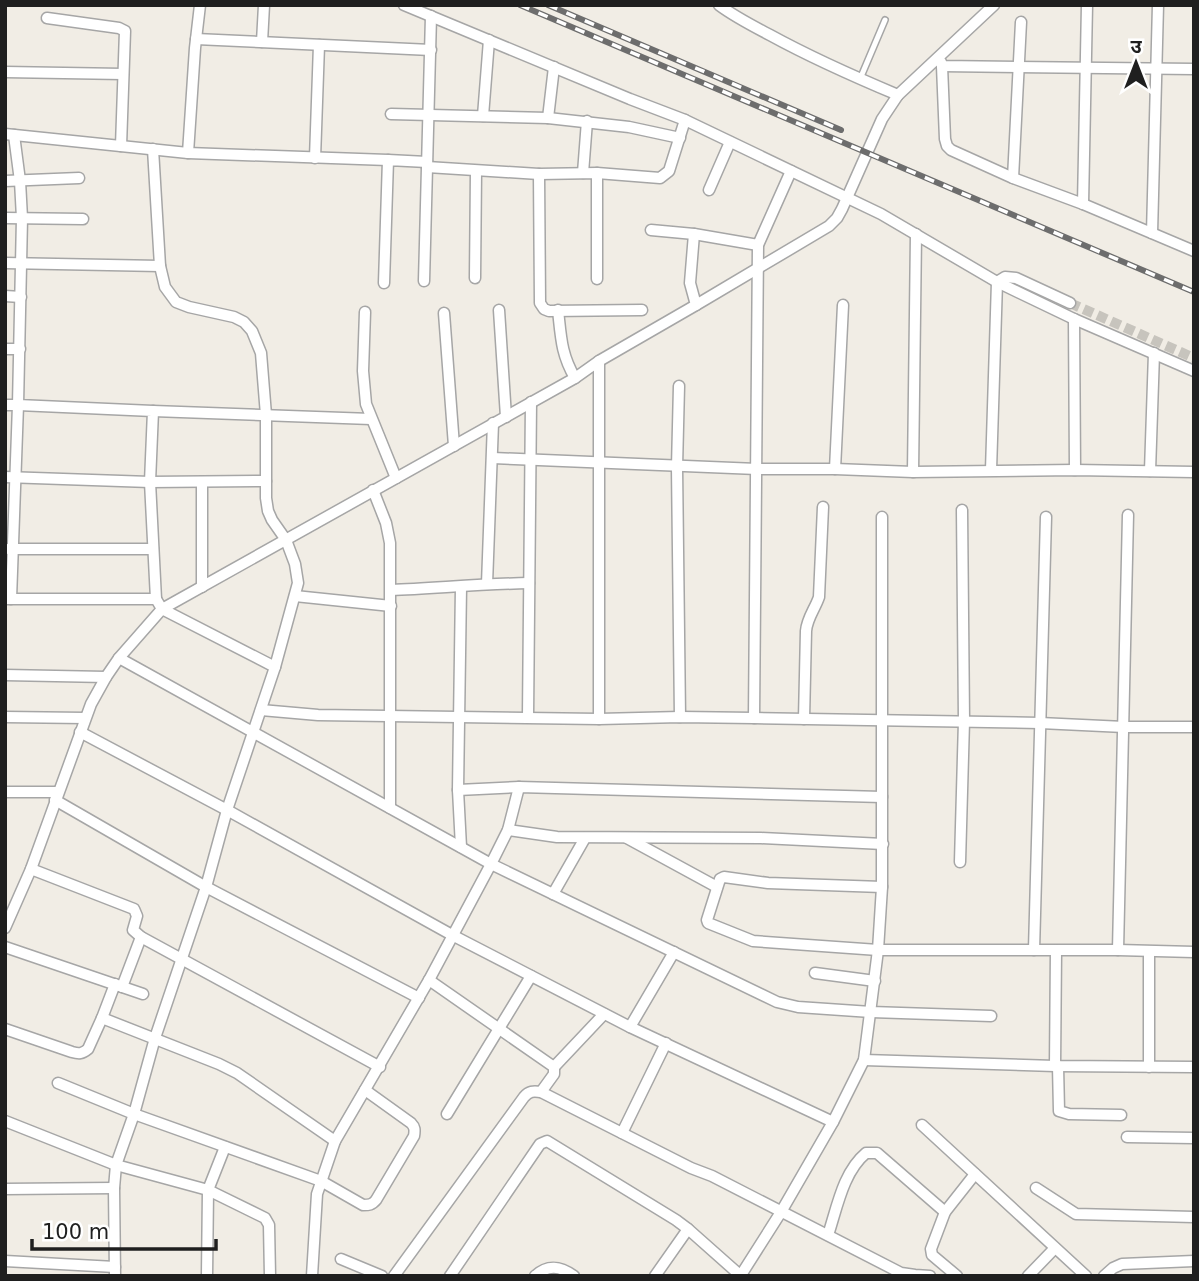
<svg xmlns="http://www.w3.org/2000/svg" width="1199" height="1281" font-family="'DejaVu Sans','Noto Sans Devanagari',sans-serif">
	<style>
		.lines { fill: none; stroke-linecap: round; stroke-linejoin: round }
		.minor-tunnel { stroke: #c7c4bd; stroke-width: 10; stroke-dasharray: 10 5; stroke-linecap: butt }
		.service-casing { stroke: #a6a6a6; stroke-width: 8 }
		.minor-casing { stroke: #a6a6a6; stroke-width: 13 }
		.service { stroke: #fff; stroke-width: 5 }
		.minor { stroke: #fff; stroke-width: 10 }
		.rail-casing { stroke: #6d6d6d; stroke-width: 6 }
		.rail { stroke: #fff; stroke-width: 3.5; stroke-dasharray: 10; stroke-linecap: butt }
	</style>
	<rect width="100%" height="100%" fill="#f1ede5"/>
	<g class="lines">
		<path class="minor-tunnel" d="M1070,303L1194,358"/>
		<defs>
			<path id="service" d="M860,79L885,20"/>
			<g id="minor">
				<path d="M404,5L630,99L685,120L881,214L997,282L1074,319L1194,371"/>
				<path d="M719,5C735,17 753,26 770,35C812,58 855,77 898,95"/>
				<path d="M47,18L119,28L125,31L121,146"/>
				<path d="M196,39L431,50"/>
				<path d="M262,42L264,5"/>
				<path d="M941,62L942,66L1194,69"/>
				<path d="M942,66L945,139L947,146L951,150L1013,178L1083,204L1194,251"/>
				<path d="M5,72L123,74"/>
				<path d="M391,114L548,118L629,127L680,138"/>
				<path d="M483,116L489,40"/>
				<path d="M548,118L554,67"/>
				<path d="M5,134L188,153L388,160"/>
				<path d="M14,135L20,181L22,218L18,405L153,411L150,482L156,599"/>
				<path d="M188,153L195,48L200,5"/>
				<path d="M315,158L319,45"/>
				<path d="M427,167L539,174L597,173L660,178L669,171L685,120"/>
				<path d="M583,173L587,121"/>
				<path d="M597,173V279"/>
				<path d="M539,174L540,303L544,309L549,311L642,310"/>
				<path d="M1013,178L1021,22"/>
				<path d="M5,181L79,178"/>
				<path d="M709,190L730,142"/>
				<path d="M1083,204L1087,5"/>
				<path d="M5,218L83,219"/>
				<path d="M651,230L694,234L758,245"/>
				<path d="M1152,233L1158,5"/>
				<path d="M694,234L690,283L696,305"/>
				<path d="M5,263L160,266"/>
				<path d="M475,278L476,171"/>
				<path d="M424,281L431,16"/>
				<path d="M384,283L388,160L427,162"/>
				<path d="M5,296L21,297"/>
				<path d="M499,310L506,417"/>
				<path d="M558,310C561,337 561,354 575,378"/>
				<path d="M365,312L363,371L366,404L396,478"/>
				<path d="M444,313L454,446"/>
				<path d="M1074,319L1075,470"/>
				<path d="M5,349H20"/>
				<path d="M599,361V719"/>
				<path d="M679,386L677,467L680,717"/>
				<path d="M5,405H18L11,599"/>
				<path d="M153,411L371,419"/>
				<path d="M493,458L757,469H835L913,472L1075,470L1194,472"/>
				<path d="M835,469L843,305"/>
				<path d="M991,470L997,282L1005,277L1016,278L1070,303"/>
				<path d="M1150,471L1154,353"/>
				<path d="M913,472L916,234"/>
				<path d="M5,477L150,482L266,481"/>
				<path d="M202,482V587"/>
				<path d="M373,490L386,523L390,543V808"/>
				<path d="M8,549H153"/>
				<path d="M487,584L493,423"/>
				<path d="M391,590C437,588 483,584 529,583"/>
				<path d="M295,596L391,606"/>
				<path d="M5,599H156L162,609L275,667"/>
				<path d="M119,658L491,864L777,1002L798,1007L871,1012L991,1016"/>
				<path d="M5,675L106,677"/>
				<path d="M261,710L318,715L599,719L680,717L754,718L1040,723L1124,727H1194"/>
				<path d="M5,717L85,718"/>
				<path d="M528,717L531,402"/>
				<path d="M754,718L758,245L791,171"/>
				<path d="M804,719L806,631C807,618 815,609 819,597L823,507"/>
				<path d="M80,732L227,810L452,935L630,1027L833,1122"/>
				<path d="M458,790L519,787L882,797"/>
				<path d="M5,792H58"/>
				<path d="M55,800L206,887L419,998"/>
				<path d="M508,830L557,837L761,838L883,844"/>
				<path d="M627,838L717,887"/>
				<path d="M461,847L458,790L461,587"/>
				<path d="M960,862L964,721L962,510"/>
				<path d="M31,869L134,909L137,916L133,930L141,937L380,1067"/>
				<path d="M882,887L768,883L724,877L720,879L707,920L708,923L753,941L878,950H1118L1194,952"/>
				<path d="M553,894L585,838"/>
				<path d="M5,928L31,869L91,704L106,677L119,658L162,609L575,378L599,361L696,305L829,226L837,218L842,209L882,119L898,95L994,5"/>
				<path d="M5,947L143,994"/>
				<path d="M1034,950L1046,517"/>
				<path d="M1118,950L1128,515"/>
				<path d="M815,973L875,981"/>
				<path d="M429,980L554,1067V1074L541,1092"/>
				<path d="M122,987L141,937"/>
				<path d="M102,1018L219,1064L237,1073L335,1141"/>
				<path d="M630,1027L674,952"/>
				<path d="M5,1029L72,1052C79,1054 82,1054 88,1049L102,1018L115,984"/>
				<path d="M864,1060L1055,1066L1194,1067"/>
				<path d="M1055,1066L1056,951"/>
				<path d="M1058,1066L1059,1111L1069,1114L1121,1115"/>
				<path d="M554,1067L604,1014"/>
				<path d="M1149,1067V952"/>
				<path d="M58,1083L134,1114L321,1181L363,1205C369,1205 372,1205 376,1200L414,1136C415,1130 415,1127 411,1123L365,1090"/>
				<path d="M447,1114L531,976"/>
				<path d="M5,1121L116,1165L208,1190L265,1218L269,1225L270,1276"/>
				<path d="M922,1125L1086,1276"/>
				<path d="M622,1133L666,1043"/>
				<path d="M1127,1137L1194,1138"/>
				<path d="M1036,1188L1076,1214L1194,1217"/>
				<path d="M5,1189L114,1188"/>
				<path d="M828,1235C837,1208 843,1172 866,1153H877L945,1212"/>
				<path d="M341,1259L382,1276"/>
				<path d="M5,1261L115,1267"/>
				<path d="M741,1275L781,1212L833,1122L864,1060L878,950L882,887V517"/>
				<path d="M115,1276L114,1188L116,1165L134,1114L155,1038L206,887L227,810L275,667L298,583L295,564L286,540L272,520L268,511L266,498V415L261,353L252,331L244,322L234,317L189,307L176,302L165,287L160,266L153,149"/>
				<path d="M207,1276L208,1190L225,1147"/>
				<path d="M312,1276L317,1194L335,1141L429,980L491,864L508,830L519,787"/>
				<path d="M394,1276L524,1097C529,1091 533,1091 541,1092L691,1168L712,1176L901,1273L915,1275L930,1276"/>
				<path d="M450,1276L540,1144L547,1141L676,1220L688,1229L741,1276"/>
				<path d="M535,1276C548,1264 560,1266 574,1276"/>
				<path d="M655,1276L688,1229"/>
				<path d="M957,1276L932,1255L931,1249L945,1212L975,1174"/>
				<path d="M1028,1276L1055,1248"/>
				<path d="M1104,1276L1113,1268L1122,1264L1194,1261"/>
			</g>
		</defs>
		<use href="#service" class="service-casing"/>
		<use href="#minor" class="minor-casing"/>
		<use href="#service" class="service"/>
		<use href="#minor" class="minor"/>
		<defs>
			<g id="rail">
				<path d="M520,5L1194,292"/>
				<path d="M548,5L841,130"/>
			</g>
		</defs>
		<use href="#rail" class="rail-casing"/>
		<use href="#rail" class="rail"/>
	</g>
	<rect width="1199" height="1281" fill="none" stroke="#1f1f1f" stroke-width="14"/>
	<g transform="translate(1136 63)" stroke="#ffffff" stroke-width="5" paint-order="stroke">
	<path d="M0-5L12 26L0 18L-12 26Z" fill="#1f1f1f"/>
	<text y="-10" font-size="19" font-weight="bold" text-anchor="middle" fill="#1f1f1f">उ</text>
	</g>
	<path d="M32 1239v10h184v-10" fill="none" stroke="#1f1f1f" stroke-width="3.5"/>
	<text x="42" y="1239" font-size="21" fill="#1f1f1f" stroke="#ffffff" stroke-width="5" paint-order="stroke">100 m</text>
</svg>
